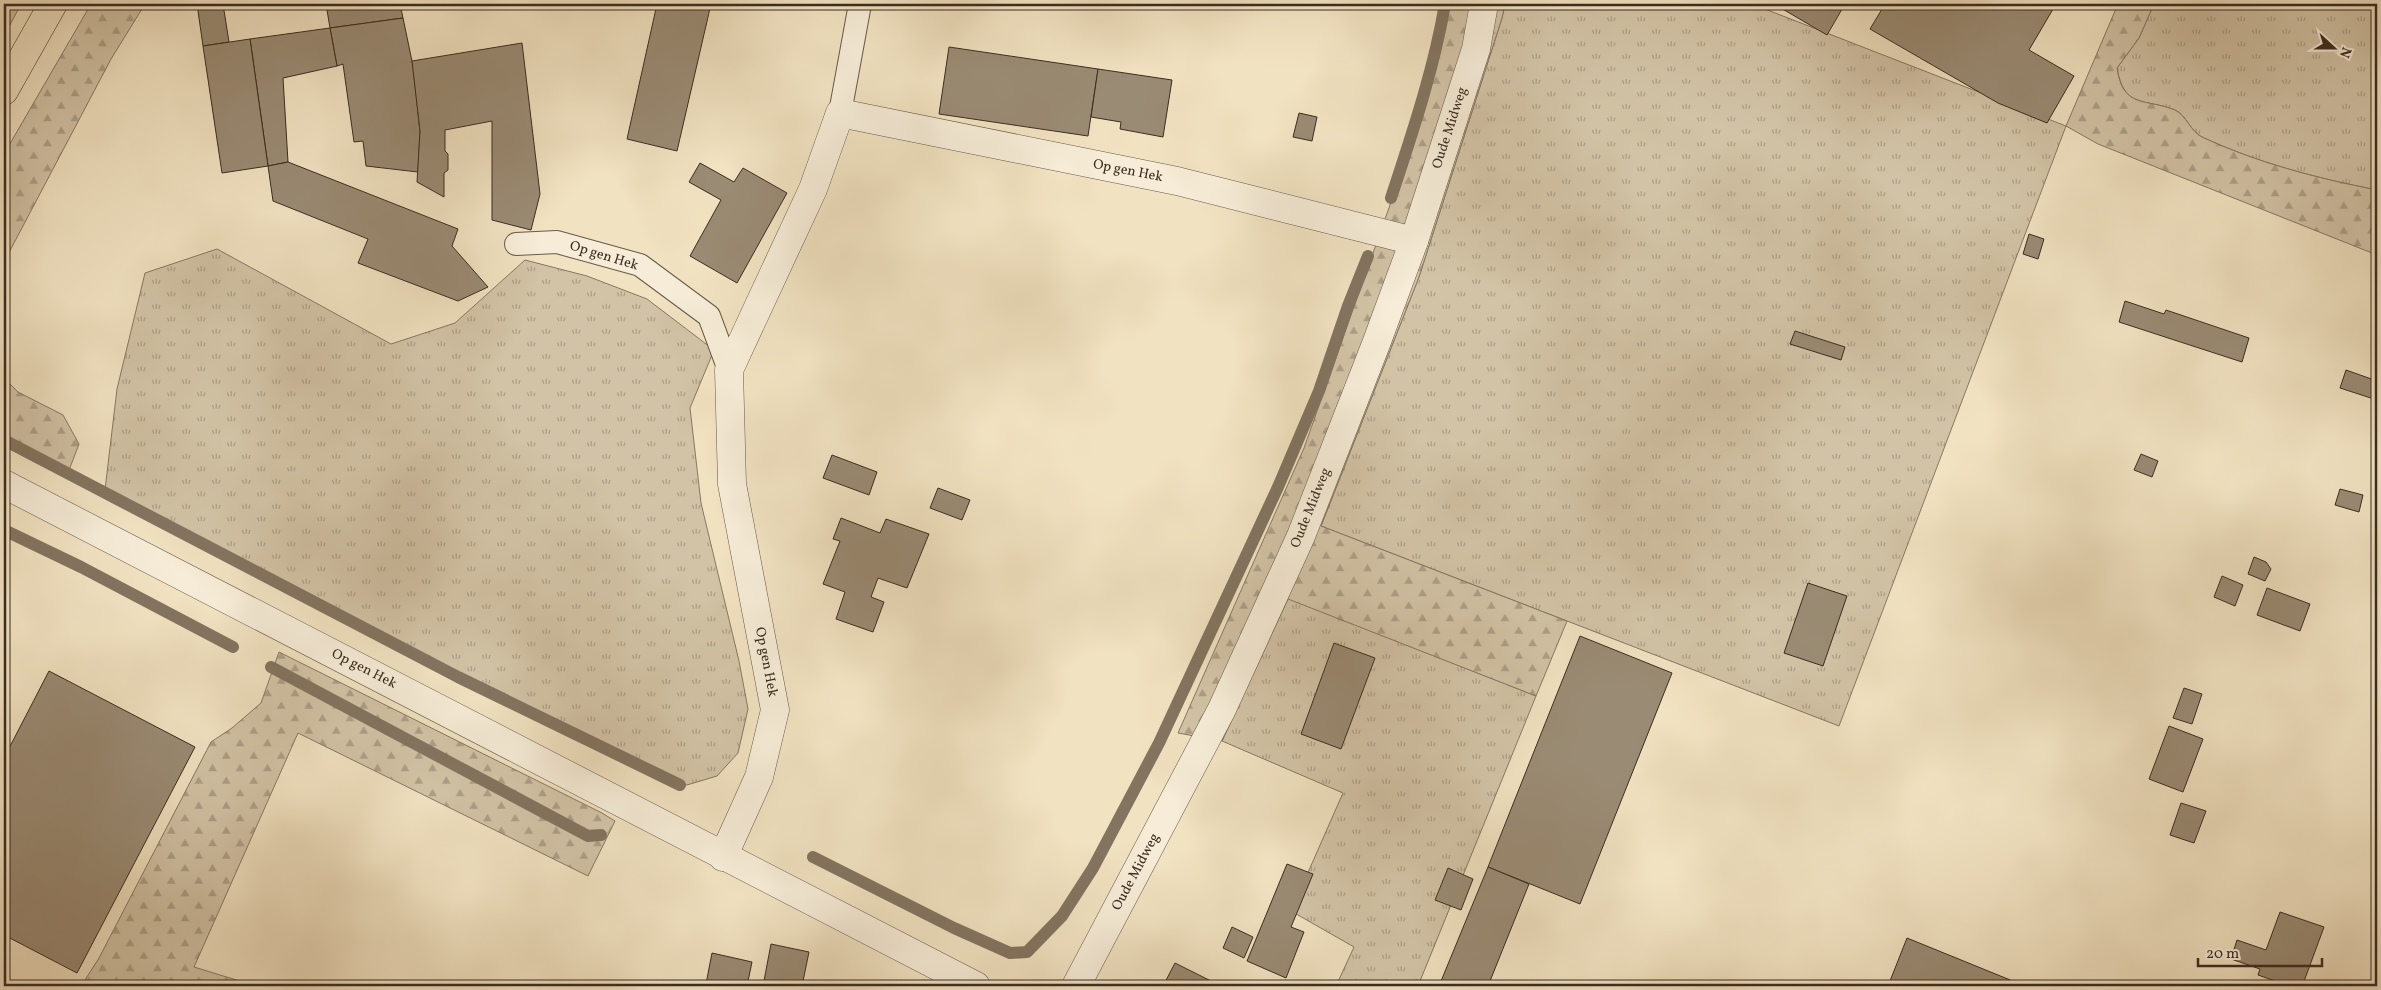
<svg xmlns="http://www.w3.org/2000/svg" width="2381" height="990" font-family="Vollkorn,serif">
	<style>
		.grass { fill: url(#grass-tufts); stroke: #867863 }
		.forest { fill: url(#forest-firs); stroke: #867863 }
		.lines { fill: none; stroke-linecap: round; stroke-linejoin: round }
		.stream { stroke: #837460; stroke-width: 12 }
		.building { fill: #9a8b74; stroke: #3b2d20 }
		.lane-casing { stroke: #685a48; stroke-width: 24 }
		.street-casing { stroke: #685a48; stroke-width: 29 }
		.highway-casing { stroke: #3b2d20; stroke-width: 29 }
		.lane { stroke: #f6ecd7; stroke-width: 22 }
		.street { stroke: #f6ecd7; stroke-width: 28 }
		.highway { stroke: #f1e2c1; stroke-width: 28 }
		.labels { text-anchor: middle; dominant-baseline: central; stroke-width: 4; stroke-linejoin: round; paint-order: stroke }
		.street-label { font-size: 14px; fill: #3b2d20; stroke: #f6ecd7 }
	</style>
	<defs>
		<pattern id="grass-tufts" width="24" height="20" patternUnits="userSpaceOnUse" patternTransform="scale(1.25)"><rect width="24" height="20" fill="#d2c3a6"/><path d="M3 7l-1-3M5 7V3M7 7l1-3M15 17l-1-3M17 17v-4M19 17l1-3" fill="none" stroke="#ac9f87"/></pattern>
		<pattern id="forest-firs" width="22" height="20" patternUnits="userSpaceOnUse" patternTransform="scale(1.25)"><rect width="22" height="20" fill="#d2c3a6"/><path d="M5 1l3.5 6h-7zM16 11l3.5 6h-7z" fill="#ac9f87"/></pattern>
	</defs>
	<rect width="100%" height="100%" fill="#f1e2c1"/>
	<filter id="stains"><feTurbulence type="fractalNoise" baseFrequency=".004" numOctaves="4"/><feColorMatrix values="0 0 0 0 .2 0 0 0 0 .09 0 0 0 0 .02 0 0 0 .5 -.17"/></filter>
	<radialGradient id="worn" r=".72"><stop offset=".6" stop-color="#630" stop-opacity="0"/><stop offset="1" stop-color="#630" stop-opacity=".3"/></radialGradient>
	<g class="grass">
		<path d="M4,4H21L4,36Z"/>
		<path d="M1505,4H1752L2066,126L1839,726L1321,526L1419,277L1502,18Z"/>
		<path d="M2154,4H2373L2377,10V190C2316,178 2258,163 2202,137C2191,132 2186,115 2175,110C2144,98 2124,109 2117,68L2139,38Z"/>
		<path d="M217,249L391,344L455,323L525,260L587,276L647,299L714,350L690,408L701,503L739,661L748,709L738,753L717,776L687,785L537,719L104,498L117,389L145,273Z"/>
		<path d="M1288,598L1536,696L1418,986H1336L1354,947L1291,911L1343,793L1222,741Z"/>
	</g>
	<g class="forest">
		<path d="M91,4H145L111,59L4,262V154Z"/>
		<path d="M1450,4H1505L1502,18L1419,277L1321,526L1567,621L1536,696L1288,599L1222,741L1178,733L1304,448L1390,205Z"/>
		<path d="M2118,4H2154L2139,38L2117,68C2123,109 2145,98 2175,110C2186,115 2191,132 2202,137C2258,163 2316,178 2377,190V255L2098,144L2066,126Z"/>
		<path d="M4,378L18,392L63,415L79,444L66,478L4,446Z"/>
		<path d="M279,652L602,813L615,821L588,876L298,733L194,967L256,986H72L83,983L99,958L211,742L232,728L261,703Z"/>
	</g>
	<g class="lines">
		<g class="stream">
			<path d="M1391,198C1412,134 1434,69 1445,4"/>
			<path d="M4,440L458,677L680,785"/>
			<path d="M4,530L81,567L233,647"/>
			<path d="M271,667L588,836L601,835"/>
			<path d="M813,857L954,928L1010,953L1027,952L1062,916L1093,868L1159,743L1278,487L1319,391L1348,306L1368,256"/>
		</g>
	</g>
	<g class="building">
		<path d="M197,4H223L229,42L203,46Z"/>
		<path d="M326,4H400L403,18L330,28Z"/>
		<path d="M657,4H711L677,151L627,139Z"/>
		<path d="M1774,4H1845L1827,35Z"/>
		<path d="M1885,4H2056L2029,50L2074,76L2047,123L1998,103L1870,29Z"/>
		<path d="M403,18L413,66L420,131L418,172L366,166L363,141L354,142L343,64L337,66L330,28Z"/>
		<path d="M330,28L337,66L283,78L288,162L268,166L250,39Z"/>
		<path d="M250,39L268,166L222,173L203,46Z"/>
		<path d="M522,43L540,194L531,230L492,220V121L445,130V151L448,154V170L444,173V197L417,182L420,131L412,61Z"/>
		<path d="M949,47L1098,69L1088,136L939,114Z"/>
		<path d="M1098,69L1172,80L1163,137L1120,129L1121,122L1091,117Z"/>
		<path d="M1299,113L1317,117L1312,141L1293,137Z"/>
		<path d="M288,162L458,229L452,246L488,287L458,301L358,263L368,239L273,201L268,166Z"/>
		<path d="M700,163L734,182L743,168L787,193L737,283L690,256L721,200L689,182Z"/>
		<path d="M2029,234L2044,239L2038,259L2023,254Z"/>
		<path d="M2125,301L2164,314L2166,310L2249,338L2242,362L2119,322Z"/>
		<path d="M1795,331L1845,347L1841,360L1790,344Z"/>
		<path d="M2346,370L2377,381V400L2340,388Z"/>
		<path d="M2141,454L2158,461L2152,477L2134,470Z"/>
		<path d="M832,455L877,472L869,495L823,478Z"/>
		<path d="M938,488L970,500L962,520L930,508Z"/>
		<path d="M2340,489L2363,495L2359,512L2335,505Z"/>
		<path d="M841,518L880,533L886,519L929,534L907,588L878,578L871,597L884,602L873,632L836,619L845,592L823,584L840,541L833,539Z"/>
		<path d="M2254,557L2266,562L2271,569L2265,581L2248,574Z"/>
		<path d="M2222,576L2243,585L2235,606L2214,597Z"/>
		<path d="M1808,583L1847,596L1823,666L1784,653Z"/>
		<path d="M2267,588L2310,604L2300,631L2257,615Z"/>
		<path d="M1580,636L1672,673L1580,904L1488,867Z"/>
		<path d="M1334,643L1375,658L1341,749L1301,734Z"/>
		<path d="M49,671L195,747L77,973L4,935V758Z"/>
		<path d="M2184,688L2202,694L2192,724L2173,718Z"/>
		<path d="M2169,726L2203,739L2183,792L2149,779Z"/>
		<path d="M2181,803L2206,811L2194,843L2170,835Z"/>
		<path d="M1287,864L1313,874L1291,927L1304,932L1286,978L1247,961Z"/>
		<path d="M1488,867L1529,884L1488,986H1439Z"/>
		<path d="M1448,868L1473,879L1461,910L1435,900Z"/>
		<path d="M2280,912L2324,927L2303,984L2309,986H2277L2278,982L2258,975L2260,969L2231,959L2237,940L2266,950Z"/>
		<path d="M1232,927L1253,937L1244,958L1223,948Z"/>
		<path d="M1907,938L2025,986H1888Z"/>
		<path d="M771,944L809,952L802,986H763Z"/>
		<path d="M712,953L752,962L747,986L706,984Z"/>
		<path d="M1175,963L1221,986H1163Z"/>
		<path d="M660,982L661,986H640Z"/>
	</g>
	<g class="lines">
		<defs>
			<g id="lane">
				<path d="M840,113L860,4"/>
				<path d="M516,244L557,242L640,265L709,316L729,370"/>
			</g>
			<g id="street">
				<path d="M4,484L976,986"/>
				<path d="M723,857L759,777L775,710L732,484L729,370L813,189L840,113L1177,181L1414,241"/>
				<path d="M1076,986L1222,709L1301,536L1376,344L1414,241L1476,49L1484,4"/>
			</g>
			<path id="highway" d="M4,91L53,4"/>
		</defs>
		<use href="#lane" class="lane-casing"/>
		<use href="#street" class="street-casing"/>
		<use href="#highway" class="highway-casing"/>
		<use href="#lane" class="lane"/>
		<use href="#street" class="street"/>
		<use href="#highway" class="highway"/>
	</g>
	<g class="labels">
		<g class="street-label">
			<text transform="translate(1450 128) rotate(-72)">Oude Midweg</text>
			<text transform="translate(1128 171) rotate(11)">Op gen Hek</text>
			<text transform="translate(604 256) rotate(17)">Op gen Hek</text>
			<text transform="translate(1311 508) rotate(-68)">Oude Midweg</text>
			<text transform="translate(766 662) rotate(79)">Op gen Hek</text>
			<text transform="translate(364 669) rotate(27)">Op gen Hek</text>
			<text transform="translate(1136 872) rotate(-62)">Oude Midweg</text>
		</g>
	</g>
	<rect width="2381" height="990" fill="none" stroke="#f1e2c1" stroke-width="20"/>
	<rect x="5" y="5" width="2371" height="980" fill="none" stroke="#3b2d20" stroke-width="2.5"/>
	<rect x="10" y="10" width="2361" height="970" fill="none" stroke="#3b2d20"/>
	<g transform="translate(2334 48) rotate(111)" stroke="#f6ecd7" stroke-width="4" paint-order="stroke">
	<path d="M0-4L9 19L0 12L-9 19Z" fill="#3b2d20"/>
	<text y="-8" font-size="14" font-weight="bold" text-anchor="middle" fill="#3b2d20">N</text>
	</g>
	<path d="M2198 958v8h124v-8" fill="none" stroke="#3b2d20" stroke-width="2.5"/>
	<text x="2206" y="958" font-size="15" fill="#3b2d20" stroke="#f6ecd7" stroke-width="4" paint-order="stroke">20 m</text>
	<rect width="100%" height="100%" filter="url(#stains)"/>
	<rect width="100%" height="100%" fill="url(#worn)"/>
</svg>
